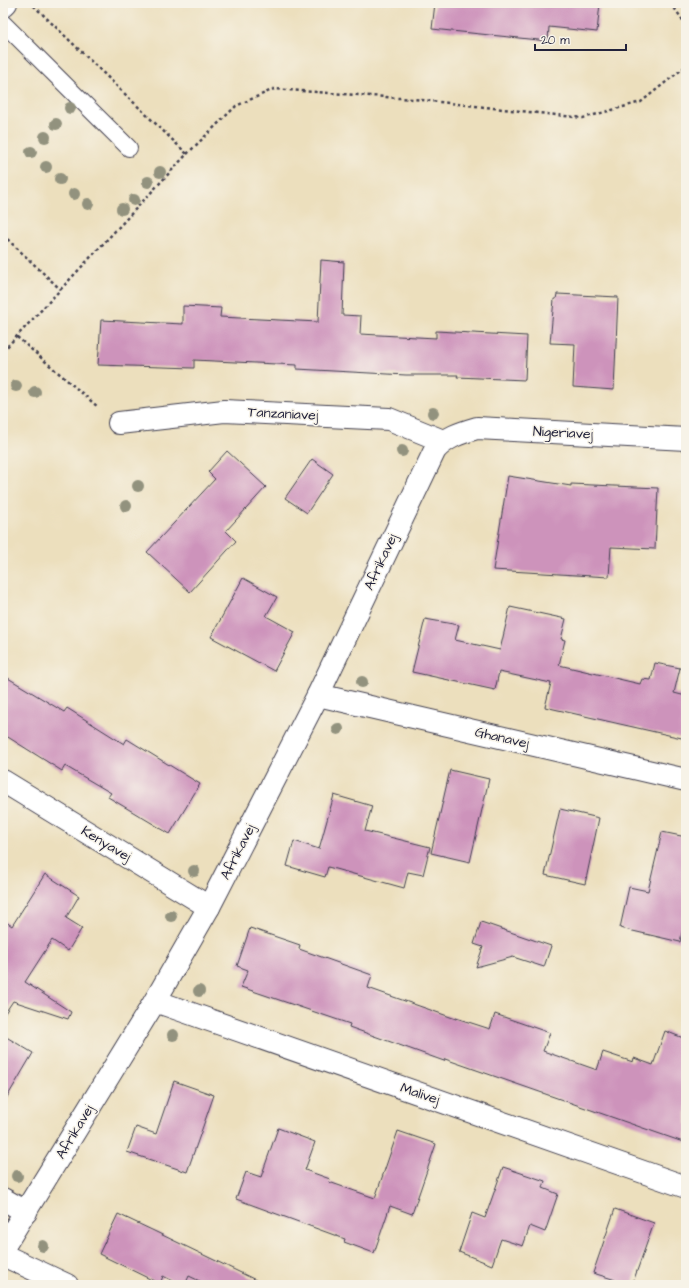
<svg xmlns="http://www.w3.org/2000/svg" width="689" height="1288" font-family="'Architects Daughter',sans-serif">
	<style>
		.building { fill: #cd93bb }
		.lines { fill: none; stroke-linecap: round; stroke-linejoin: round }
		.service-casing { stroke: #403e4e; stroke-width: 18 }
		.minor-casing { stroke: #403e4e; stroke-width: 24 }
		.tertiary-casing { stroke: #403e4e; stroke-width: 24 }
		.path { stroke: #403e4e; stroke-width: 2.5; stroke-dasharray: 3 3; stroke-linecap: butt }
		.service { stroke: #fff; stroke-width: 16 }
		.minor { stroke: #fff; stroke-width: 22 }
		.tertiary { stroke: #fff; stroke-width: 22 }
		.tree { fill: #92927e }
		.labels { text-anchor: middle; dominant-baseline: central; stroke-width: 3; stroke-linejoin: round; paint-order: stroke }
		.street-label { font-size: 14px; fill: #22223b; stroke: #f7f3e8 }
	</style>
	<rect width="100%" height="100%" fill="#f7f3e8"/>
	<filter id="ink" filterUnits="userSpaceOnUse"><feTurbulence type="fractalNoise" baseFrequency=".025" numOctaves="2"/><feDisplacementMap in="SourceGraphic" scale="8" xChannelSelector="R" yChannelSelector="G"/><feConvolveMatrix kernelMatrix="1 2 1 2 8 2 1 2 1" color-interpolation-filters="sRGB"/></filter>
	<filter id="wash" filterUnits="userSpaceOnUse"><feTurbulence type="fractalNoise" baseFrequency=".012" numOctaves="4" result="noise"/><feDisplacementMap in="SourceGraphic" scale="16" xChannelSelector="R" yChannelSelector="G"/><feGaussianBlur stdDeviation="0.9" result="paint"/><feColorMatrix in="noise" values="0 0 0 0 0 0 0 0 0 0 0 0 0 0 0 0 0 1.4 0 .05"/><feComposite in="paint" operator="in"/></filter>
	<g filter="url(#wash)">
		<rect width="100%" height="100%" fill="#ecdfbd"/>
		<g id="blocks">
			<g class="building">
				<path d="M435,3H511L544,6L545,3H600L597,32L549,27L548,41L432,29Z"/>
				<path d="M321,260L344,262L342,315L361,316L360,334L436,338V331L527,336L525,380L457,377L458,375H406L297,369V365L194,360V368L98,365L101,320L183,324V306L221,308L220,317L318,322Z"/>
				<path d="M557,294L618,297L614,390L573,387L575,344L550,343L554,299H556Z"/>
				<path d="M227,451L266,487L226,531L236,541L190,592L147,552L215,479L208,472Z"/>
				<path d="M312,459L333,474L307,513L285,498Z"/>
				<path d="M508,476L571,486V484L658,488L655,549L611,547L609,577L493,570Z"/>
				<path d="M243,578L277,597L266,616L295,632L274,671L211,637Z"/>
				<path d="M510,607L566,619L561,639L565,640L559,665L640,684L642,679L651,680L655,663L680,668L674,693L686,696V739L545,707L551,683L499,672L495,690L412,672L425,619L459,625L455,640L500,650Z"/>
				<path d="M3,675L64,712L67,708L124,744L127,739L200,784L170,834L108,797L111,793L65,766L62,771L3,734Z"/>
				<path d="M450,770L489,779L470,862L431,853Z"/>
				<path d="M334,795L372,806L365,831L430,847L423,875L408,872L404,888L328,867L325,877L287,866L294,841L319,849Z"/>
				<path d="M560,809L599,818L585,884L545,875Z"/>
				<path d="M662,832L686,837V914L680,942L620,928L629,887L648,891Z"/>
				<path d="M45,874L79,896L66,918L82,928L68,951L52,940L25,982L71,1012L68,1019L13,1001L3,1016V920L12,926Z"/>
				<path d="M481,922L551,946L544,967L513,957L476,967L483,947L474,944Z"/>
				<path d="M250,928L300,945L299,949L372,975L368,988L456,1019V1018L490,1029L495,1014L550,1033L543,1051L597,1070L603,1052L633,1062L634,1058L653,1065L665,1031L686,1039V1143L445,1059L444,1061L349,1027L350,1024L241,987L248,970L237,966Z"/>
				<path d="M3,1035L33,1053L3,1104Z"/>
				<path d="M174,1081L214,1095L187,1172L127,1152L136,1127L156,1134Z"/>
				<path d="M278,1128L315,1142L305,1170L330,1179L329,1182L375,1198L398,1131L436,1144L412,1214L390,1206L374,1253L344,1242L345,1239L236,1199L246,1172L261,1177Z"/>
				<path d="M503,1167L545,1181L543,1188L558,1194L545,1232L530,1226L523,1246L501,1239L492,1265L459,1252L472,1213L485,1218Z"/>
				<path d="M615,1209L654,1223L632,1285L593,1273Z"/>
				<path d="M118,1214L154,1231L266,1285H208L189,1276L185,1285H181L163,1276L160,1284L99,1254Z"/>
			</g>
		</g>
	</g>
	<g filter="url(#ink)">
		<use href="#blocks" fill-opacity="0" stroke="#403e4e" stroke-width="1"/>
		<g class="lines">
			<defs>
				<path id="service" d="M3,23L129,148"/>
				<g id="minor">
					<path d="M119,423L224,411L389,419L443,441"/>
					<path d="M318,695L686,780"/>
					<path d="M3,781L209,907"/>
					<path d="M155,1001L686,1187"/>
					<path d="M3,1199L26,1212"/>
					<path d="M3,1248L155,1001L209,907L318,695L435,450C447,437 460,433 477,428L686,439"/>
					<path d="M3,1255L67,1285"/>
				</g>
				<path id="tertiary" d="M3,6L6,3"/>
			</defs>
			<use href="#service" class="service-casing"/>
			<use href="#minor" class="minor-casing"/>
			<use href="#tertiary" class="tertiary-casing"/>
			<g class="path">
				<path d="M671,3L686,25"/>
				<path d="M187,154L236,106L274,89L413,99L583,118L641,102L686,66"/>
				<path d="M3,235L60,289"/>
				<path d="M17,337L98,407"/>
				<path d="M3,351L187,154L33,5"/>
			</g>
			<use href="#service" class="service"/>
			<use href="#minor" class="minor"/>
			<use href="#tertiary" class="tertiary"/>
		</g>
		<g class="tree">
			<circle cx="70" cy="108" r="6"/>
			<circle cx="56" cy="124" r="6"/>
			<circle cx="45" cy="137" r="6"/>
			<circle cx="31" cy="152" r="6"/>
			<circle cx="46" cy="167" r="6"/>
			<circle cx="160" cy="172" r="6"/>
			<circle cx="60" cy="179" r="6"/>
			<circle cx="148" cy="182" r="6"/>
			<circle cx="74" cy="194" r="6"/>
			<circle cx="134" cy="200" r="6"/>
			<circle cx="88" cy="204" r="6"/>
			<circle cx="122" cy="209" r="6"/>
			<circle cx="16" cy="386" r="6"/>
			<circle cx="35" cy="392" r="6"/>
			<circle cx="433" cy="413" r="6"/>
			<circle cx="402" cy="451" r="6"/>
			<circle cx="138" cy="486" r="6"/>
			<circle cx="126" cy="506" r="6"/>
			<circle cx="362" cy="682" r="6"/>
			<circle cx="338" cy="729" r="6"/>
			<circle cx="194" cy="871" r="6"/>
			<circle cx="171" cy="916" r="6"/>
			<circle cx="199" cy="991" r="6"/>
			<circle cx="173" cy="1035" r="6"/>
			<circle cx="17" cy="1176" r="6"/>
			<circle cx="43" cy="1246" r="6"/>
		</g>
	</g>
	<g class="labels">
		<g class="street-label">
			<text transform="translate(283 414) rotate(3)">Tanzaniavej</text>
			<text transform="translate(563 433) rotate(3)">Nigeriavej</text>
			<text transform="translate(381 562) rotate(-65)">Afrikavej</text>
			<text transform="translate(502 738) rotate(13)">Ghanavej</text>
			<text transform="translate(106 844) rotate(31)">Kenyavej</text>
			<text transform="translate(238 852) rotate(-63)">Afrikavej</text>
			<text transform="translate(420 1094) rotate(19)">Malivej</text>
			<text transform="translate(75 1132) rotate(-59)">Afrikavej</text>
		</g>
	</g>
	<rect width="689" height="1288" fill="none" stroke="#f7f3e8" stroke-width="16"/>
	<path d="M535 44v6h91v-6" fill="none" stroke="#22223b" stroke-width="2"/>
	<text x="541" y="44" font-size="12" fill="#22223b" stroke="#f7f3e8" stroke-width="3" paint-order="stroke">20 m</text>
</svg>
